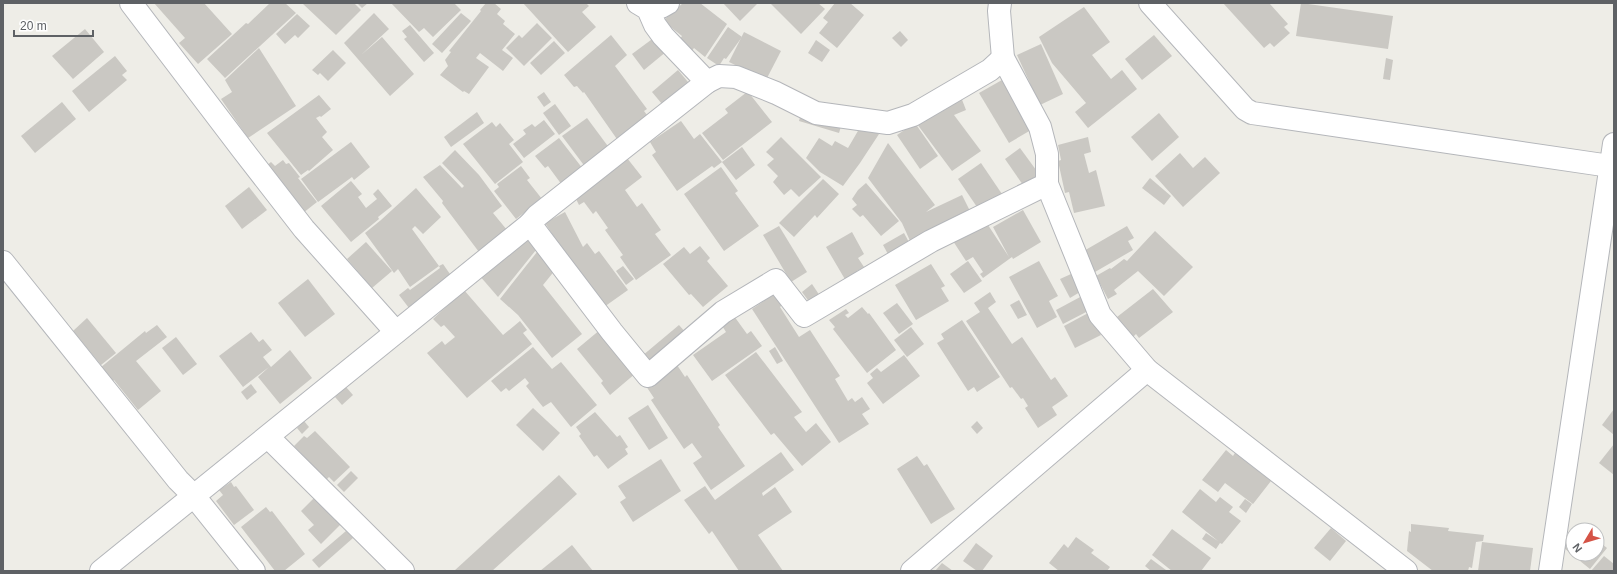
<svg xmlns="http://www.w3.org/2000/svg" width="1617" height="574" font-family="Arial,sans-serif">
	<style>
		.building { fill: #cac8c3 }
		.lines { fill: none; stroke-linecap: round; stroke-linejoin: round }
		.minor-casing { stroke: #b4b6ba; stroke-width: 24 }
		.minor { stroke: #fff; stroke-width: 22 }
	</style>
	<rect width="100%" height="100%" fill="#eeede7"/>
	<g class="building">
		<path d="M154,3H204L232,34L198,64L179,43L185,38Z"/>
		<path d="M270,3H285L296,13L225,78L207,59L246,23L248,24Z"/>
		<path d="M302,3H354L361,10L336,35Z"/>
		<path d="M357,3H368L362,8Z"/>
		<path d="M391,3H454L461,10L433,37L424,28L419,32Z"/>
		<path d="M486,3H494L501,9L497,14L505,21L503,24L515,34L502,50L513,58L503,71L480,53L476,58L489,67L469,94L464,91L463,92L440,75L448,66L445,60L451,52L449,51L481,11L480,10Z"/>
		<path d="M523,3H586L589,6L582,12L596,27L568,52Z"/>
		<path d="M683,3H700L727,24L705,57L694,48L691,52L678,42L682,36L663,21Z"/>
		<path d="M723,3H758L740,21Z"/>
		<path d="M770,3H818L825,9L801,34Z"/>
		<path d="M835,3H850L864,15L837,48L819,33L828,22L823,18Z"/>
		<path d="M1223,3H1269L1288,24L1284,27L1290,33L1274,47L1270,43L1264,48Z"/>
		<path d="M1301,3L1393,16L1388,49L1296,36Z"/>
		<path d="M1084,7L1110,42L1092,55L1111,79L1122,70L1137,89L1088,128L1075,112L1086,103L1052,63L1039,37Z"/>
		<path d="M374,13L389,29L361,55L382,37L414,74L390,96L344,43Z"/>
		<path d="M461,13L471,21L442,53L432,44Z"/>
		<path d="M297,14L310,26L298,38L295,35L285,44L276,34Z"/>
		<path d="M537,23L552,38L524,66L506,48L519,35L522,38Z"/>
		<path d="M410,25L434,53L424,62L404,39L407,37L402,31Z"/>
		<path d="M728,27L742,37L726,59L724,58L719,66L707,58Z"/>
		<path d="M85,29L104,52L73,79L52,56Z"/>
		<path d="M900,31L908,40L901,47L892,38Z"/>
		<path d="M744,32L781,51L766,80L729,62Z"/>
		<path d="M611,35L627,55L615,66L647,109L644,111L650,119L619,142L584,92L583,93L577,86L574,87L564,75Z"/>
		<path d="M1154,35L1172,56L1142,80L1125,59Z"/>
		<path d="M655,37L667,51L644,70L632,54Z"/>
		<path d="M816,40L830,50L822,62L808,53Z"/>
		<path d="M554,41L565,53L541,75L530,63Z"/>
		<path d="M1041,44L1063,94L1040,105L1017,55Z"/>
		<path d="M259,48L296,106L248,138L221,99L232,92L225,80Z"/>
		<path d="M333,50L346,63L328,81L320,73L318,75L312,70Z"/>
		<path d="M115,56L127,71L122,75L127,80L89,112L72,91Z"/>
		<path d="M1386,58L1393,60L1390,80L1383,79Z"/>
		<path d="M678,70L688,82L662,104L652,92Z"/>
		<path d="M1002,80L1031,130L1009,143L979,93Z"/>
		<path d="M544,92L551,102L544,107L537,97Z"/>
		<path d="M747,92L749,93L772,122L723,160L702,133L728,113L725,109Z"/>
		<path d="M319,95L331,109L321,117L320,116L316,118L327,132L322,137L333,150L309,171L308,170L301,175L267,133Z"/>
		<path d="M961,97L966,110L954,115L981,151L952,171L917,124Z"/>
		<path d="M62,102L76,119L35,153L21,136Z"/>
		<path d="M555,104L571,126L559,135L543,113Z"/>
		<path d="M802,110L842,123L839,133L799,121Z"/>
		<path d="M477,112L484,123L451,147L444,137Z"/>
		<path d="M1159,113L1179,137L1152,161L1131,137Z"/>
		<path d="M587,118L610,149L586,168L562,136Z"/>
		<path d="M544,120L555,134L524,158L513,144L526,134L523,130L532,124L535,127Z"/>
		<path d="M681,121L694,139L700,134L722,162L714,168L712,166L677,191L652,155L656,152L650,142Z"/>
		<path d="M492,122L496,127L500,123L514,140L509,144L523,162L495,184L463,144Z"/>
		<path d="M915,123L938,156L920,169L897,135Z"/>
		<path d="M862,124L879,134L860,163L843,186L820,172L806,158L819,138L832,146L835,141L848,148Z"/>
		<path d="M781,137L821,177L799,197L791,189L784,195L773,182L778,176L767,165L774,159L766,152Z"/>
		<path d="M1088,137L1091,152L1084,154L1089,173L1096,170L1105,206L1074,213L1069,192L1065,193L1058,161L1061,160L1058,145Z"/>
		<path d="M559,138L583,169L562,185L548,166L545,168L535,156Z"/>
		<path d="M351,142L370,167L354,180L352,177L318,202L301,179Z"/>
		<path d="M888,143L935,205L926,212L962,195L971,213L911,243L902,223L868,178Z"/>
		<path d="M742,147L755,165L736,180L722,162Z"/>
		<path d="M1020,148L1039,174L1023,185L1005,159Z"/>
		<path d="M455,150L479,175L502,206L493,213L507,230L479,252L442,203L443,201L423,177L440,165L462,188L464,186L442,163Z"/>
		<path d="M1180,153L1193,168L1205,157L1220,173L1183,207L1155,176Z"/>
		<path d="M627,158L642,177L625,190L637,207L642,203L661,230L655,234L671,255L636,280L620,257L623,255L605,230L608,228L596,211L593,214L584,202L579,205L575,197Z"/>
		<path d="M283,160L286,164L289,163L300,177L298,178L317,202L303,213L266,166L271,162L275,166Z"/>
		<path d="M981,163L1004,197L977,207L958,179Z"/>
		<path d="M521,166L530,178L527,180L542,199L516,219L494,191L499,187L497,184Z"/>
		<path d="M721,167L738,191L735,193L759,226L724,251L684,194Z"/>
		<path d="M1150,178L1171,196L1164,205L1142,188Z"/>
		<path d="M823,179L839,194L817,218L815,215L794,237L779,223Z"/>
		<path d="M351,181L362,194L358,197L366,208L377,199L373,194L378,189L392,206L378,217L379,219L351,242L321,206Z"/>
		<path d="M866,183L899,221L881,236L863,215L860,217L852,209L857,205L852,199L858,190Z"/>
		<path d="M249,187L267,210L242,229L225,206Z"/>
		<path d="M416,188L441,217L423,234L415,226L412,229L439,266L443,264L452,277L409,308L399,295L408,288L410,290L440,268L439,266L410,287L398,269L394,273L365,233L381,220Z"/>
		<path d="M1023,210L1041,242L1013,259L1012,257L983,278L980,274L983,272L973,257L966,261L953,241L986,222L1009,257L993,227Z"/>
		<path d="M565,212L583,247L587,243L595,254L599,251L628,290L604,307L567,257L545,223Z"/>
		<path d="M779,226L807,272L791,282L763,235Z"/>
		<path d="M1127,226L1134,238L1128,241L1133,250L1095,272L1082,252Z"/>
		<path d="M1155,231L1193,267L1164,296L1138,271L1114,290L1117,294L1108,299L1096,276L1110,268L1111,269L1124,259L1127,261Z"/>
		<path d="M852,232L864,254L858,258L864,267L857,271L859,274L846,281L826,247Z"/>
		<path d="M904,233L910,244L889,256L883,245Z"/>
		<path d="M525,237L536,250L498,297L479,275Z"/>
		<path d="M366,242L392,271L372,288L347,259Z"/>
		<path d="M700,246L710,258L707,261L728,286L703,307L691,294L689,295L663,264L684,247L690,254Z"/>
		<path d="M537,252L556,269L543,285L582,334L552,358L518,315L500,299Z"/>
		<path d="M968,261L982,281L964,293L950,274Z"/>
		<path d="M1039,261L1058,296L1049,301L1057,317L1037,328L1009,277Z"/>
		<path d="M931,264L945,286L941,288L949,301L916,320L895,285Z"/>
		<path d="M623,266L634,279L626,285L616,271Z"/>
		<path d="M1071,274L1080,292L1070,298L1060,279Z"/>
		<path d="M308,279L335,314L305,337L278,303Z"/>
		<path d="M812,284L820,296L810,303L802,292Z"/>
		<path d="M1153,289L1173,312L1139,338L1136,334L1132,338L1117,317Z"/>
		<path d="M464,290L503,335L520,321L527,330L523,333L532,344L467,398L427,353L442,341L445,345L455,337L444,325L441,327L433,319Z"/>
		<path d="M990,292L996,302L988,308L1012,344L1022,337L1051,380L1055,377L1068,396L1052,407L1057,415L1038,428L1025,408L1028,406L1023,398L1021,399L1012,387L1010,388L966,321L980,312L974,303Z"/>
		<path d="M776,293L783,304L780,307L799,337L810,330L840,376L835,379L848,401L852,398L855,402L862,397L870,409L862,414L869,424L839,443L752,309Z"/>
		<path d="M1082,296L1090,310L1063,324L1056,310Z"/>
		<path d="M1019,300L1027,315L1018,319L1010,305Z"/>
		<path d="M897,303L913,324L899,334L883,313Z"/>
		<path d="M862,307L868,314L869,313L896,350L867,373L833,329L835,327L829,320L846,309L849,313L845,315L848,318Z"/>
		<path d="M1090,312L1101,335L1075,348L1064,326Z"/>
		<path d="M734,316L747,334L751,331L762,346L712,381L693,355L726,332L721,324Z"/>
		<path d="M87,318L116,353L101,365L73,331Z"/>
		<path d="M962,320L1000,377L977,392L974,387L968,391L937,343L944,339L941,334Z"/>
		<path d="M157,325L167,337L136,361L161,391L138,410L114,380L112,382L100,368L145,331L146,333Z"/>
		<path d="M679,325L686,333L651,364L642,356Z"/>
		<path d="M911,327L924,344L907,357L894,340Z"/>
		<path d="M601,329L636,373L610,395L601,383L603,381L577,349Z"/>
		<path d="M251,332L259,342L263,339L272,350L263,357L271,367L290,350L312,378L280,404L258,377L269,367L243,387L219,356Z"/>
		<path d="M176,337L197,364L183,375L162,348Z"/>
		<path d="M533,347L552,369L561,362L597,405L571,427L551,402L543,407L526,386L529,383L525,378L509,391L506,388L501,392L491,381Z"/>
		<path d="M775,347L783,361L777,364L769,351Z"/>
		<path d="M756,352L802,412L794,417L806,432L816,423L831,442L802,466L774,433L771,435L725,375Z"/>
		<path d="M904,355L920,376L883,404L867,383L873,378L870,374L877,368L881,372Z"/>
		<path d="M677,365L685,377L687,375L720,425L718,427L745,466L711,490L693,463L702,457L692,443L684,449L651,400L654,398L646,386Z"/>
		<path d="M251,384L257,392L247,400L241,392Z"/>
		<path d="M346,387L353,395L342,405L335,397Z"/>
		<path d="M648,405L668,438L649,450L628,418Z"/>
		<path d="M533,408L560,433L543,451L516,425Z"/>
		<path d="M1614,409V435L1602,425Z"/>
		<path d="M595,412L617,437L620,435L628,447L625,449L628,454L608,469L597,455L594,457L579,436L581,434L576,427Z"/>
		<path d="M304,421L309,427L302,434L297,428Z"/>
		<path d="M977,421L983,428L977,434L971,427Z"/>
		<path d="M315,431L350,467L334,482L329,477L326,480L294,446L304,436L307,438Z"/>
		<path d="M1614,444V475L1599,463Z"/>
		<path d="M1226,450L1233,456L1235,453L1271,481L1253,504L1225,483L1218,492L1202,480Z"/>
		<path d="M781,452L794,470L762,493L763,496L775,487L792,512L758,535L783,571H739L712,531L709,534L684,500L705,486L715,500Z"/>
		<path d="M917,456L924,466L927,464L955,509L931,524L897,469Z"/>
		<path d="M661,459L681,491L633,522L620,502L626,498L618,486Z"/>
		<path d="M351,471L358,478L344,492L337,485Z"/>
		<path d="M559,475L577,494L492,571H454Z"/>
		<path d="M231,482L234,487L236,486L254,510L234,525L216,501L223,495L219,490Z"/>
		<path d="M1200,489L1216,502L1220,497L1233,507L1229,512L1241,521L1222,544L1220,543L1216,549L1202,539L1206,533L1218,541L1182,512Z"/>
		<path d="M316,496L342,523L321,544L308,530L314,525L301,511Z"/>
		<path d="M1245,499L1252,504L1246,513L1239,507Z"/>
		<path d="M266,507L270,512L272,511L305,554L284,571H275L241,527Z"/>
		<path d="M1411,524L1449,528L1448,531L1484,535L1483,541L1476,542L1472,568L1469,567L1468,571H1433L1407,551L1409,531L1411,532Z"/>
		<path d="M1331,528L1346,541L1330,561L1314,548Z"/>
		<path d="M1172,529L1211,558L1201,571H1172L1152,555Z"/>
		<path d="M346,531L353,538L319,568L312,560Z"/>
		<path d="M1076,537L1094,550L1091,553L1110,567L1107,571H1059L1049,563L1064,544L1068,548Z"/>
		<path d="M1573,537V554H1597V540L1607,548L1590,569L1564,548Z"/>
		<path d="M1482,542L1533,548L1530,571H1478Z"/>
		<path d="M976,543L993,556L982,571H977L963,561Z"/>
		<path d="M572,545L593,571H540Z"/>
		<path d="M1604,556L1614,564V571H1591Z"/>
		<path d="M1151,559L1166,570V571H1151L1145,566Z"/>
		<path d="M942,563L953,571H935Z"/>
	</g>
	<g class="lines">
		<defs>
			<g id="minor">
				<path d="M131,3L242,149L304,229L396,332"/>
				<path d="M638,3L648,9L655,25L663,36L707,82"/>
				<path d="M1000,3L999,11L1003,58L1040,127L1047,154V184L1100,315L1147,370L1406,571"/>
				<path d="M1150,3L1245,109L1252,113L1610,166L1614,169"/>
				<path d="M648,9L661,7L668,3"/>
				<path d="M530,224L612,332L648,376L723,312L776,280L804,316L931,241L1047,184"/>
				<path d="M3,262L178,480L194,496L254,571"/>
				<path d="M268,437L403,571"/>
				<path d="M101,571L530,224L537,216L707,82L719,76L736,77L776,93L816,113L888,123L913,115L990,70L1003,58"/>
				<path d="M912,571L1147,370"/>
				<path d="M1550,571L1614,144"/>
			</g>
		</defs>
		<use href="#minor" class="minor-casing"/>
		<use href="#minor" class="minor"/>
	</g>
	<rect width="1617" height="574" fill="none" stroke="#5e6165" stroke-width="8"/>
	<g transform="translate(1585 542) rotate(232)"><circle r="19" fill="#ffffff" stroke="#bfc0c1"/>
	<path d="M0-3L7 15L0 10L-7 15Z" fill="#d55346"/>
	<text y="-6" font-size="11" font-weight="bold" text-anchor="middle" fill="#5e6165">N</text>
	</g>
	<path d="M14 30v6h79v-6" fill="none" stroke="#5e6165" stroke-width="2"/>
	<text x="20" y="30" font-size="12" fill="#5e6165" stroke="#ffffff" stroke-width="3" paint-order="stroke">20 m</text>
</svg>
